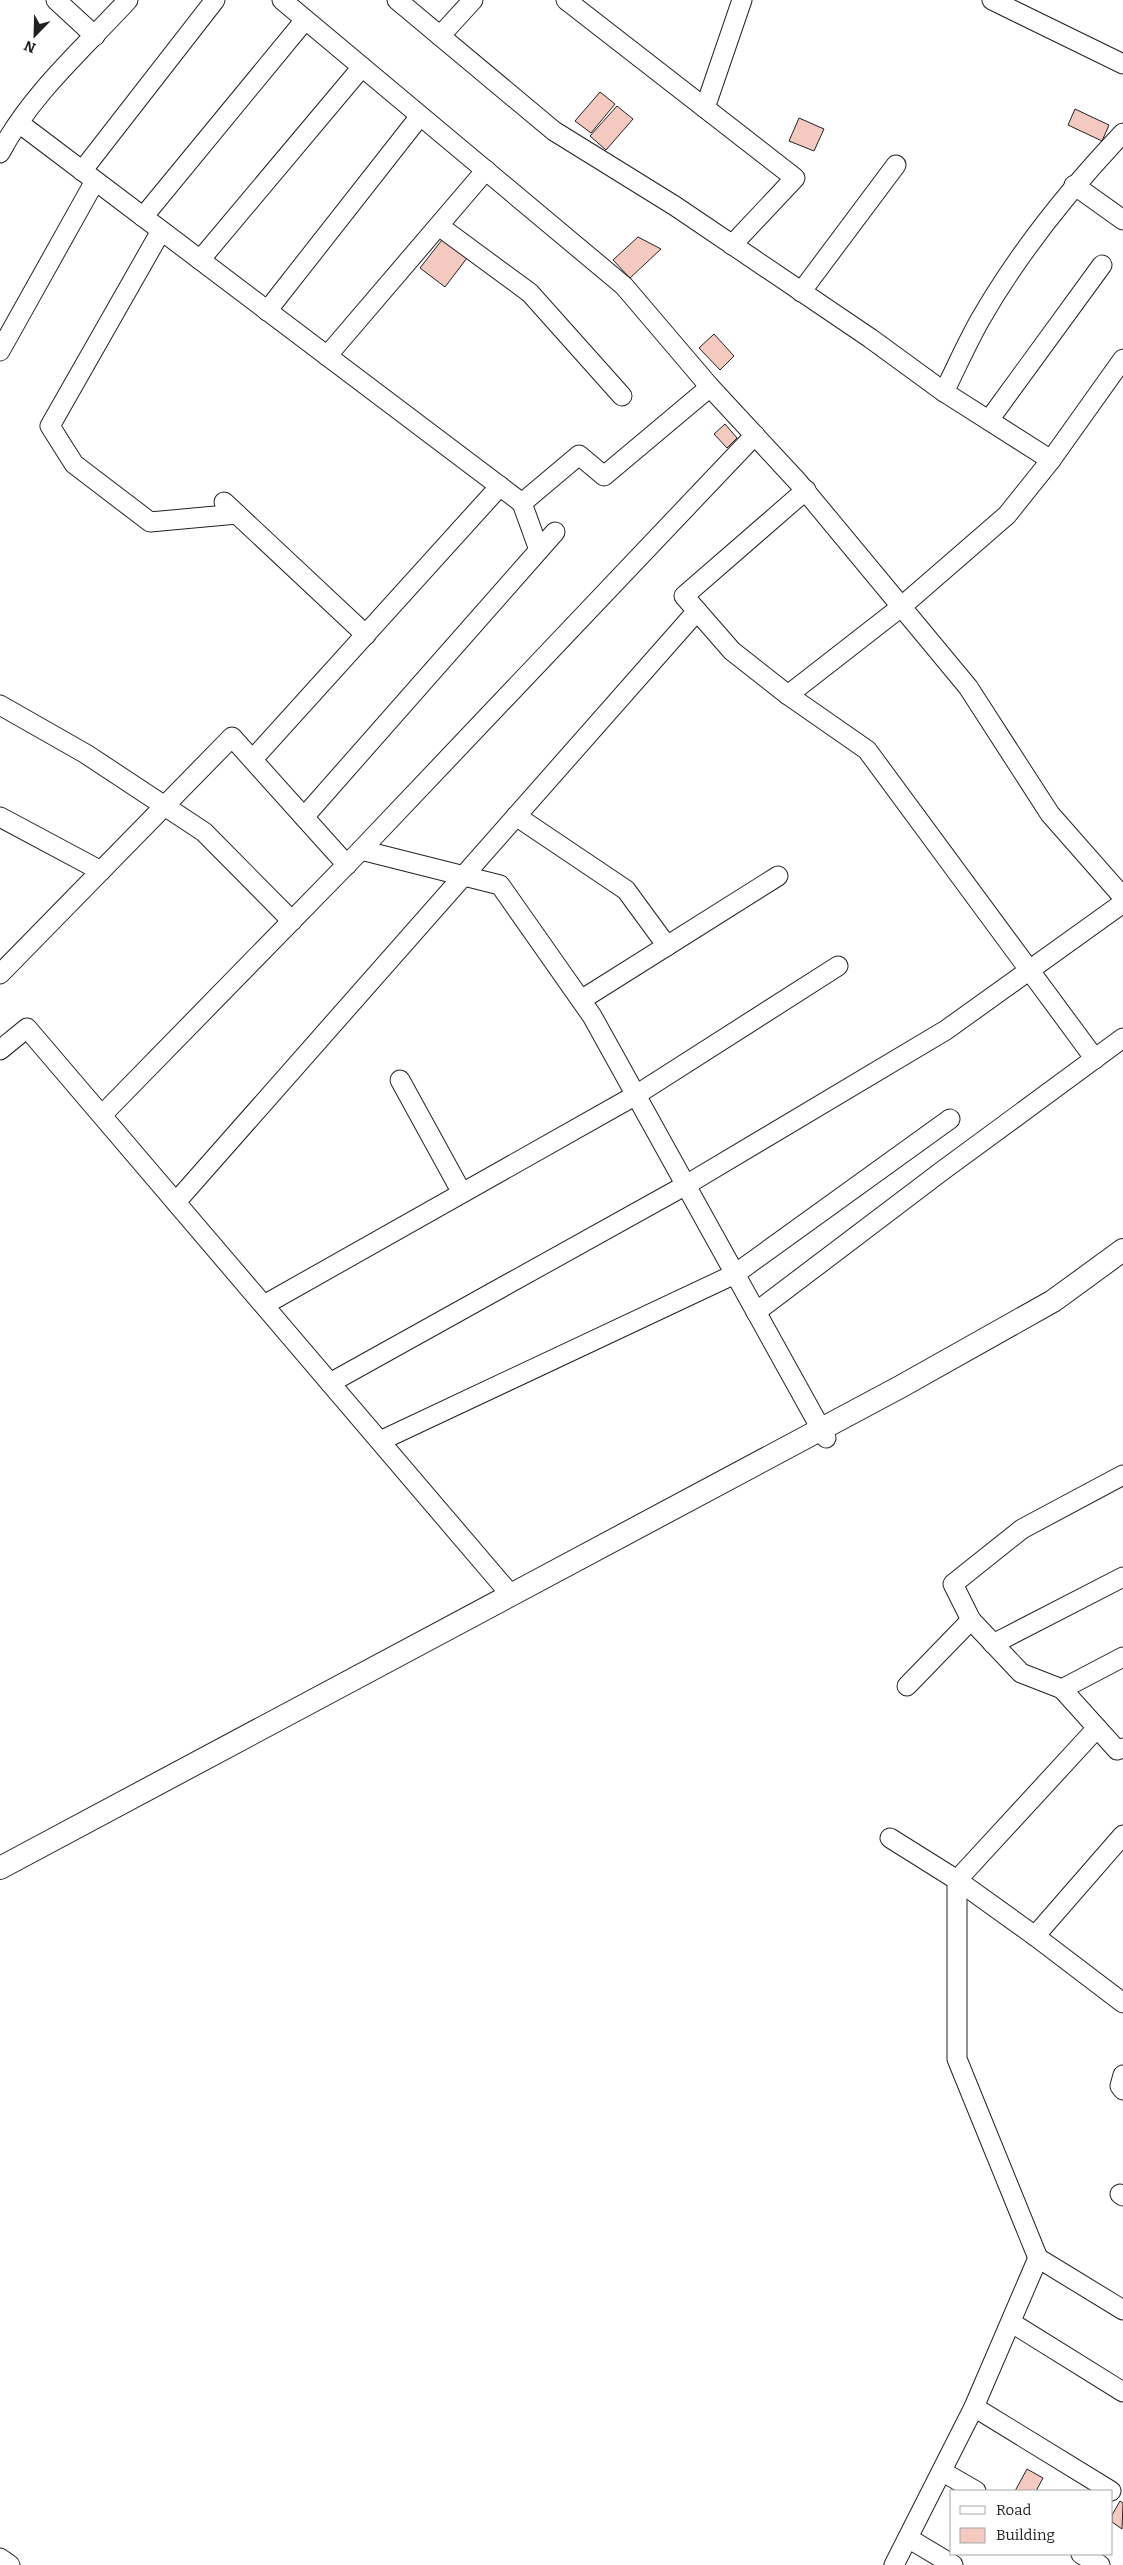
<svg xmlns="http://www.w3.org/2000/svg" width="1123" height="2565" font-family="Bitter,serif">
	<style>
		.building { fill: #f3c9c0; stroke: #222 }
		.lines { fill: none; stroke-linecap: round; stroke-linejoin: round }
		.minor-casing { stroke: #222; stroke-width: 21 }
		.tertiary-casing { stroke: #222; stroke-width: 24 }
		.minor { stroke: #fff; stroke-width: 19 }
		.tertiary { stroke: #fff; stroke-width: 22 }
	</style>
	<rect width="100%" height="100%" fill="#fff"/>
	<g class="building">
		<path d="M600,92L615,104L591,133L575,121Z"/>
		<path d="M617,106L633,119L606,150L590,136Z"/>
		<path d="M1075,109L1109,125L1102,141L1068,125Z"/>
		<path d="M799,118L824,129L814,151L789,141Z"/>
		<path d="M445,236L467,258L445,287L420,268Z"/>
		<path d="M638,237L661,249L630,278L613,260Z"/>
		<path d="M714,334L734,356L720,370L699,348Z"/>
		<path d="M725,424L737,438L727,448L714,434Z"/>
		<path d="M1027,2469L1043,2478L1036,2491H1015Z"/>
		<path d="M1120,2501L1123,2503L1122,2529L1112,2522V2515Z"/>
	</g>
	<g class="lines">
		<defs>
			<g id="minor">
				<path d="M56,0L95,36"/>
				<path d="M282,0L624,286L710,387L798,482L968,687L1050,814L1123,897"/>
				<path d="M397,0L554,131L675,206L870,338L944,392L1051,460"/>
				<path d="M566,0L795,178L732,245"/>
				<path d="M992,0L1123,64"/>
				<path d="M440,36L473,0"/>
				<path d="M705,108L742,0"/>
				<path d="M19,123L522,503L539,550"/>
				<path d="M0,153C30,95 84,48 128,0"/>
				<path d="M82,171L215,0"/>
				<path d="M1074,185L1123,220"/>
				<path d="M143,217L305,20"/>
				<path d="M439,226L530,293L622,396"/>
				<path d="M161,231L50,426L74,464L150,522L237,514"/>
				<path d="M200,260L362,67"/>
				<path d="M801,292L896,165"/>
				<path d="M267,311L420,116"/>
				<path d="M0,351L95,181"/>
				<path d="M327,356L486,170"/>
				<path d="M944,392C956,368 967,343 980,320C1019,252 1069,190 1123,133"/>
				<path d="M989,420L1102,265"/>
				<path d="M806,490L684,596L732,651L788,695L867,750L1095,1059"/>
				<path d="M224,502L366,635"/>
				<path d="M522,503L579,455L604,476L710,387"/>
				<path d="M788,695L901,607L1007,515L1051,460L1123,359"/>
				<path d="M0,705L86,754L204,832L292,921"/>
				<path d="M253,759L500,486"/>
				<path d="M516,816L626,890L667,946"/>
				<path d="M0,817L101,871"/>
				<path d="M304,817L555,532"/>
				<path d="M361,850L500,885L592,1016L826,1438"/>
				<path d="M0,974L232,737L347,865"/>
				<path d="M581,1000L778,876"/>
				<path d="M0,1050L27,1028L511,1595"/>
				<path d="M400,1080L462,1193"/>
				<path d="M102,1115L361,850L755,435"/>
				<path d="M176,1202L697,611"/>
				<path d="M264,1305L636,1095L838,966"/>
				<path d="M756,1312L942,1171L1123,1038"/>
				<path d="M330,1383L686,1185L946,1030L1123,903"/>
				<path d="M380,1441L735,1274L950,1119"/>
				<path d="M1123,1475L1022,1529L953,1584L971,1620L1021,1673L1062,1689L1117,1750L1123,1748"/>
				<path d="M993,1644L1123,1577"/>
				<path d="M907,1686L971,1620"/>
				<path d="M1062,1689L1123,1657"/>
				<path d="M1097,1728L957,1880L1035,1936L1123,2003"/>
				<path d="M890,1838L957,1880V2059L1038,2258L1123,2310"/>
				<path d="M1035,1936L1123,1835"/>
				<path d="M1123,2075L1120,2086L1123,2090"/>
				<path d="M1120,2194L1123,2196"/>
				<path d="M1012,2323L1123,2392"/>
				<path d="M974,2407L1111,2491"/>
				<path d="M943,2472L976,2491"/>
				<path d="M908,2538L953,2565"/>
				<path d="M1081,2554L1100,2565"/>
				<path d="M0,2558L10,2565"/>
				<path d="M894,2565L974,2407L1038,2258"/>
			</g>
			<path id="tertiary" d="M0,1868L900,1387L1053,1301L1123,1250"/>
		</defs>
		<use href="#minor" class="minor-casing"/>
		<use href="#tertiary" class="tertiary-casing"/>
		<use href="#minor" class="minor"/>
		<use href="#tertiary" class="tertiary"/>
	</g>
	<rect x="950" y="2490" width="162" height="65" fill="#ffffff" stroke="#a7a7a7"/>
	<rect x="960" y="2506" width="25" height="8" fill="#ffffff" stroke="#a7a7a7"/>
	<text x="996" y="2515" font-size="15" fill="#222222">Road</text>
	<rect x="960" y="2528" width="25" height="15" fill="#f3c9c0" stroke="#a7a7a7"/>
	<text x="996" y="2540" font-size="15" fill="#222222">Building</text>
	<g transform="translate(35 35) rotate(203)" stroke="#ffffff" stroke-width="4" paint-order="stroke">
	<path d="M0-4L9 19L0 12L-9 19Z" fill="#222222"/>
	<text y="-8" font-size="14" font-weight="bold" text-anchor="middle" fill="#222222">N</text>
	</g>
</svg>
